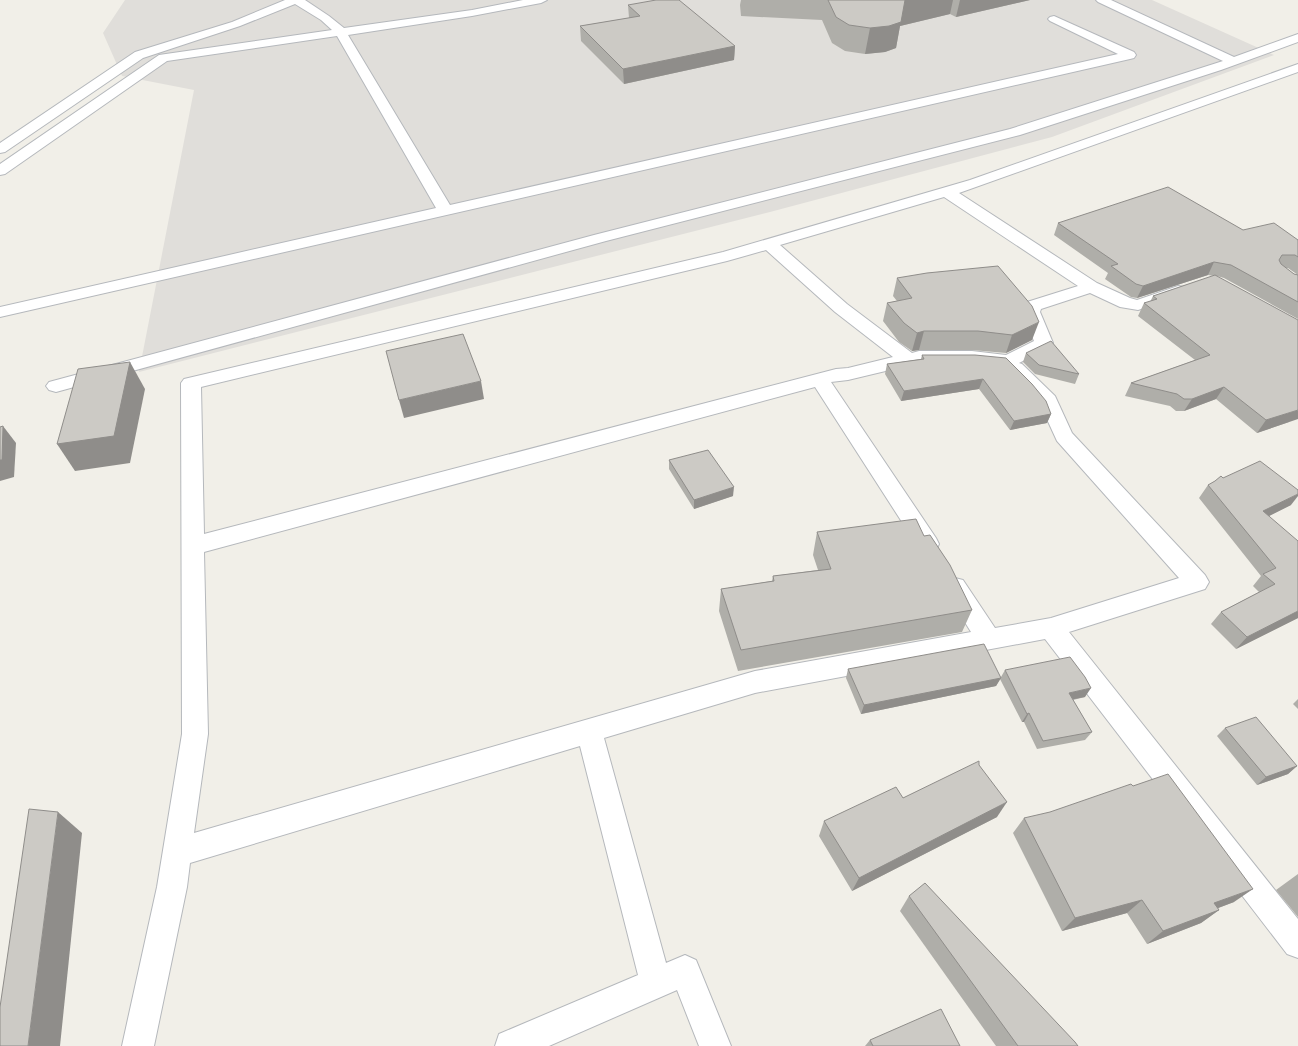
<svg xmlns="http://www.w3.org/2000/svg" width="1298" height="1046" font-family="'Roboto Condensed',sans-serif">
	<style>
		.industrial { fill: #e0deda }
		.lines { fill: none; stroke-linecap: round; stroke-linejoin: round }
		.street-casing { stroke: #b5b8bc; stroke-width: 2 }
		.street { fill: #fff; fill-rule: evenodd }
		.wall { fill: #afaea9 }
		.shaded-wall { fill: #8f8d8a }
		.building { fill: #cccac5; stroke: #8f8d8a }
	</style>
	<rect width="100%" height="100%" fill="#f1efe8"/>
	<path class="industrial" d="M125,0H1152L1274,55L1052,137L770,212L139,372L194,90L122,76L103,33Z"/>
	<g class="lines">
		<defs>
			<g id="street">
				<path d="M285,0H305L329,16L344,28L472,10L523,0H547L541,3L472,16L348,35L450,205L1118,54L1050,21L1048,19L1050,17L1054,16L1134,52L1136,55L1134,58L1130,59L0,317V307L436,208L337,36L167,61L5,174L0,175V164L159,55L332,30L321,20L295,4L240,26L143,58L5,152L0,153V143L135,52L232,22Z"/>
				<path d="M1096,0H1111L1234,57L1298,34V42L1221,70L1020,135L606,241L56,392L49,390L46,386L49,382L594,235L1010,129L1223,61L1098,2Z"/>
				<path d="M1298,64V72L959,193L1097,283L1130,298L1137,300L1178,286L1184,287L1187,291L1184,295L1138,310L1120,307L1090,293L1041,309L1040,312L1053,343L1050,347L1019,363L1022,364L1055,396L1072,433L1205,575L1209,582L1205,589L1069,632L1298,919V958L1287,954L1045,639L755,693L604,738L666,963L685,955L696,960L731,1046H699L677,990L549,1046H495L499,1034L638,975L580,746L190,863L187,887L154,1046H122L157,887L182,734L181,383L184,379L723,252L970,180ZM944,197L1078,286L1027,302L1022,312L1034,341L1006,355L972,351H919L912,353L847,304L780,245ZM766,250L835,312L893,357L848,368L836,369L204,534L201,387L727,261ZM919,363H972L1006,367L1008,372L1040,404L1057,441L1179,578L1051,618L995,628L963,580L955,578L947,580L943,587L971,632L755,671L194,833L208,734L204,552L815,387L920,550L928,553L936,550L939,544L936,538L831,382L848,380Z"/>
			</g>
		</defs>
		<use href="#street" class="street-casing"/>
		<use href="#street" class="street"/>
	</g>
	<g class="wall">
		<path d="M741,0H1030L956,17L950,14L900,26L896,48L885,52L865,54L845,51L832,43L822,20L741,16L740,5Z"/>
		<path d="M628,5L735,46L734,60L624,84L581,41L580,26L629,18Z"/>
		<path d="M1058,223L1243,230L1298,240V275L1288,268H1286L1294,274L1298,275V319L1224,278L1217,276L1289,422L1257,433L1216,399L1184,411H1176L1170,406L1125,396L1131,383L1195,360L1138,316L1144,303L1150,302L1153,296L1214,276L1208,275L1137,298L1131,297L1105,279L1108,273L1054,235Z"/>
		<path d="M897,278L1032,340L1006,353L972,350H919L912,351L899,342L883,321L887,303L897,301L893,296Z"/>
		<path d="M1026,353L1079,374L1075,384L1035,374L1023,362Z"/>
		<path d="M922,355H975L1051,414L1047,423L1010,430L979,389L901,401L885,374L887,364L921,359Z"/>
		<path d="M669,460L733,496L694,509L669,469Z"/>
		<path d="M1223,478L1291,505L1269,516L1298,618L1236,649L1211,624L1221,612L1259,592L1253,586L1261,576L1199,498L1208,485Z"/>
		<path d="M817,532L924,536L972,610L962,632L738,671L719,611L721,589L772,581L773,576L818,570L813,555Z"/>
		<path d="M848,669L1001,677L1005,670L1085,697L1073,700L1092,732L1085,740L1037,749L1024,722H1022L1000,679L996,686L861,714L846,678Z"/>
		<path d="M1298,699V709L1293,704Z"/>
		<path d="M1225,728L1297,766L1288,774L1257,785L1217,736Z"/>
		<path d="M979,765L997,817L852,891L819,836L824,821L903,798Z"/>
		<path d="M1024,818L1234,902L1218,908L1219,910L1201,923L1147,944L1127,913L1062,931L1013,833Z"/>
		<path d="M1298,874V917L1276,890Z"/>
		<path d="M909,896L1078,1046H996L900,911Z"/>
		<path d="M870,1040L960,1046H865Z"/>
	</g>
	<g class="shaded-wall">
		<path d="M905,0H953L950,14L900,26L896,48L885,52L865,54L870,28Z"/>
		<path d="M960,0H1030L956,17Z"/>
		<path d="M735,46L734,60L624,84L623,69Z"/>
		<path d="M1214,262L1208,275L1137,298L1143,286Z"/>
		<path d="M1039,322L1032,340L1006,353L1012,335Z"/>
		<path d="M924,331L919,350L912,351L917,333Z"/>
		<path d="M130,362L145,389L130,463L75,471L57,444Z"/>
		<path d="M983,379L979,389L901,401L904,391Z"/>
		<path d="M481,381L484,399L404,418L399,400Z"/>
		<path d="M1224,387L1216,399L1184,411L1192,399Z"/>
		<path d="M1298,410V419L1257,433L1266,420Z"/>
		<path d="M1051,414L1047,423L1010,430L1014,421Z"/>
		<path d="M3,426L16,443L14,477L0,481V460Z"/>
		<path d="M734,487L733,496L694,509V500Z"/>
		<path d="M1298,494V496L1291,505L1253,524L1263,511Z"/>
		<path d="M1298,611V618L1236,649L1247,637Z"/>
		<path d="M1001,678L996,686L861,714L864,705Z"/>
		<path d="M1091,688L1085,697L1064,701L1069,693Z"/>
		<path d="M1029,713L1024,722H1022L1027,714Z"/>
		<path d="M1297,766L1288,774L1257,785L1266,777Z"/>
		<path d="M1007,802L997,817L852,891L859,878Z"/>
		<path d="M58,812L82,833L60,1046H28Z"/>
		<path d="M1253,889L1234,902L1197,916L1214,903Z"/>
		<path d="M1142,900L1127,913L1062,931L1075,918Z"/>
		<path d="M1219,910L1201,923L1147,944L1163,931Z"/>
	</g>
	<g class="building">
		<path d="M656,0H679L735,46L623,69L580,26L640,16L628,5Z"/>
		<path d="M828,0H907H905L901,22L889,26L870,28L849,25L836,17Z"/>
		<path d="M1168,187L1243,230L1274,223L1298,240V257L1295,255H1282L1279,260L1281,264L1294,274L1298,275V302L1231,265L1214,262L1143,286L1136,284L1111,266L1118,264L1058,223Z"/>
		<path d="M998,266L1032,306L1039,322L1012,335L978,331H924L917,333L904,323L887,303L912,298L897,278L927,273Z"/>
		<path d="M1215,275L1298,320V410L1266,420L1224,387L1192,399H1184L1177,394L1131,383L1210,355L1144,303L1157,299L1153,296Z"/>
		<path d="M463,334L481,381L399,400L386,351Z"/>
		<path d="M1051,341L1079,374L1039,365L1026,353Z"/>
		<path d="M922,355H975L1006,358L1032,384L1046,401L1051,414L1014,421L983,379L904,391L887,364L924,359Z"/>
		<path d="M130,362L114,436L57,444L78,369Z"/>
		<path d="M3,426L2,460H0V427Z"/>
		<path d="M708,450L734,487L694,500L669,460Z"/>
		<path d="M1260,461L1298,490V494L1263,511L1298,541V611L1247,637L1221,612L1275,584L1263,574L1276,568L1208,485L1215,481L1221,476L1223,478Z"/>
		<path d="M916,519L924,536L930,535L950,565L972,610L741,650L721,589L774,581L773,576L831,569L817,532Z"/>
		<path d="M984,644L1001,678L864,705L848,669Z"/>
		<path d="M1070,657L1085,677L1091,688L1069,693L1092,732L1043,741L1029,713L1027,714L1005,670Z"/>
		<path d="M1256,717L1297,766L1266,777L1225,728Z"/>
		<path d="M979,761V765L1007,802L859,878L824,821L896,787L903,798Z"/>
		<path d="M1168,774L1253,889L1214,903L1219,910L1163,931L1142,900L1075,918L1024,818L1050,812L1131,784L1133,786Z"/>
		<path d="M29,809L58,812L28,1046H0V1007Z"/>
		<path d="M925,883L1075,1042L1078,1046H1018L909,896Z"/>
		<path d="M941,1009L960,1046H873L870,1040Z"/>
	</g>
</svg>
